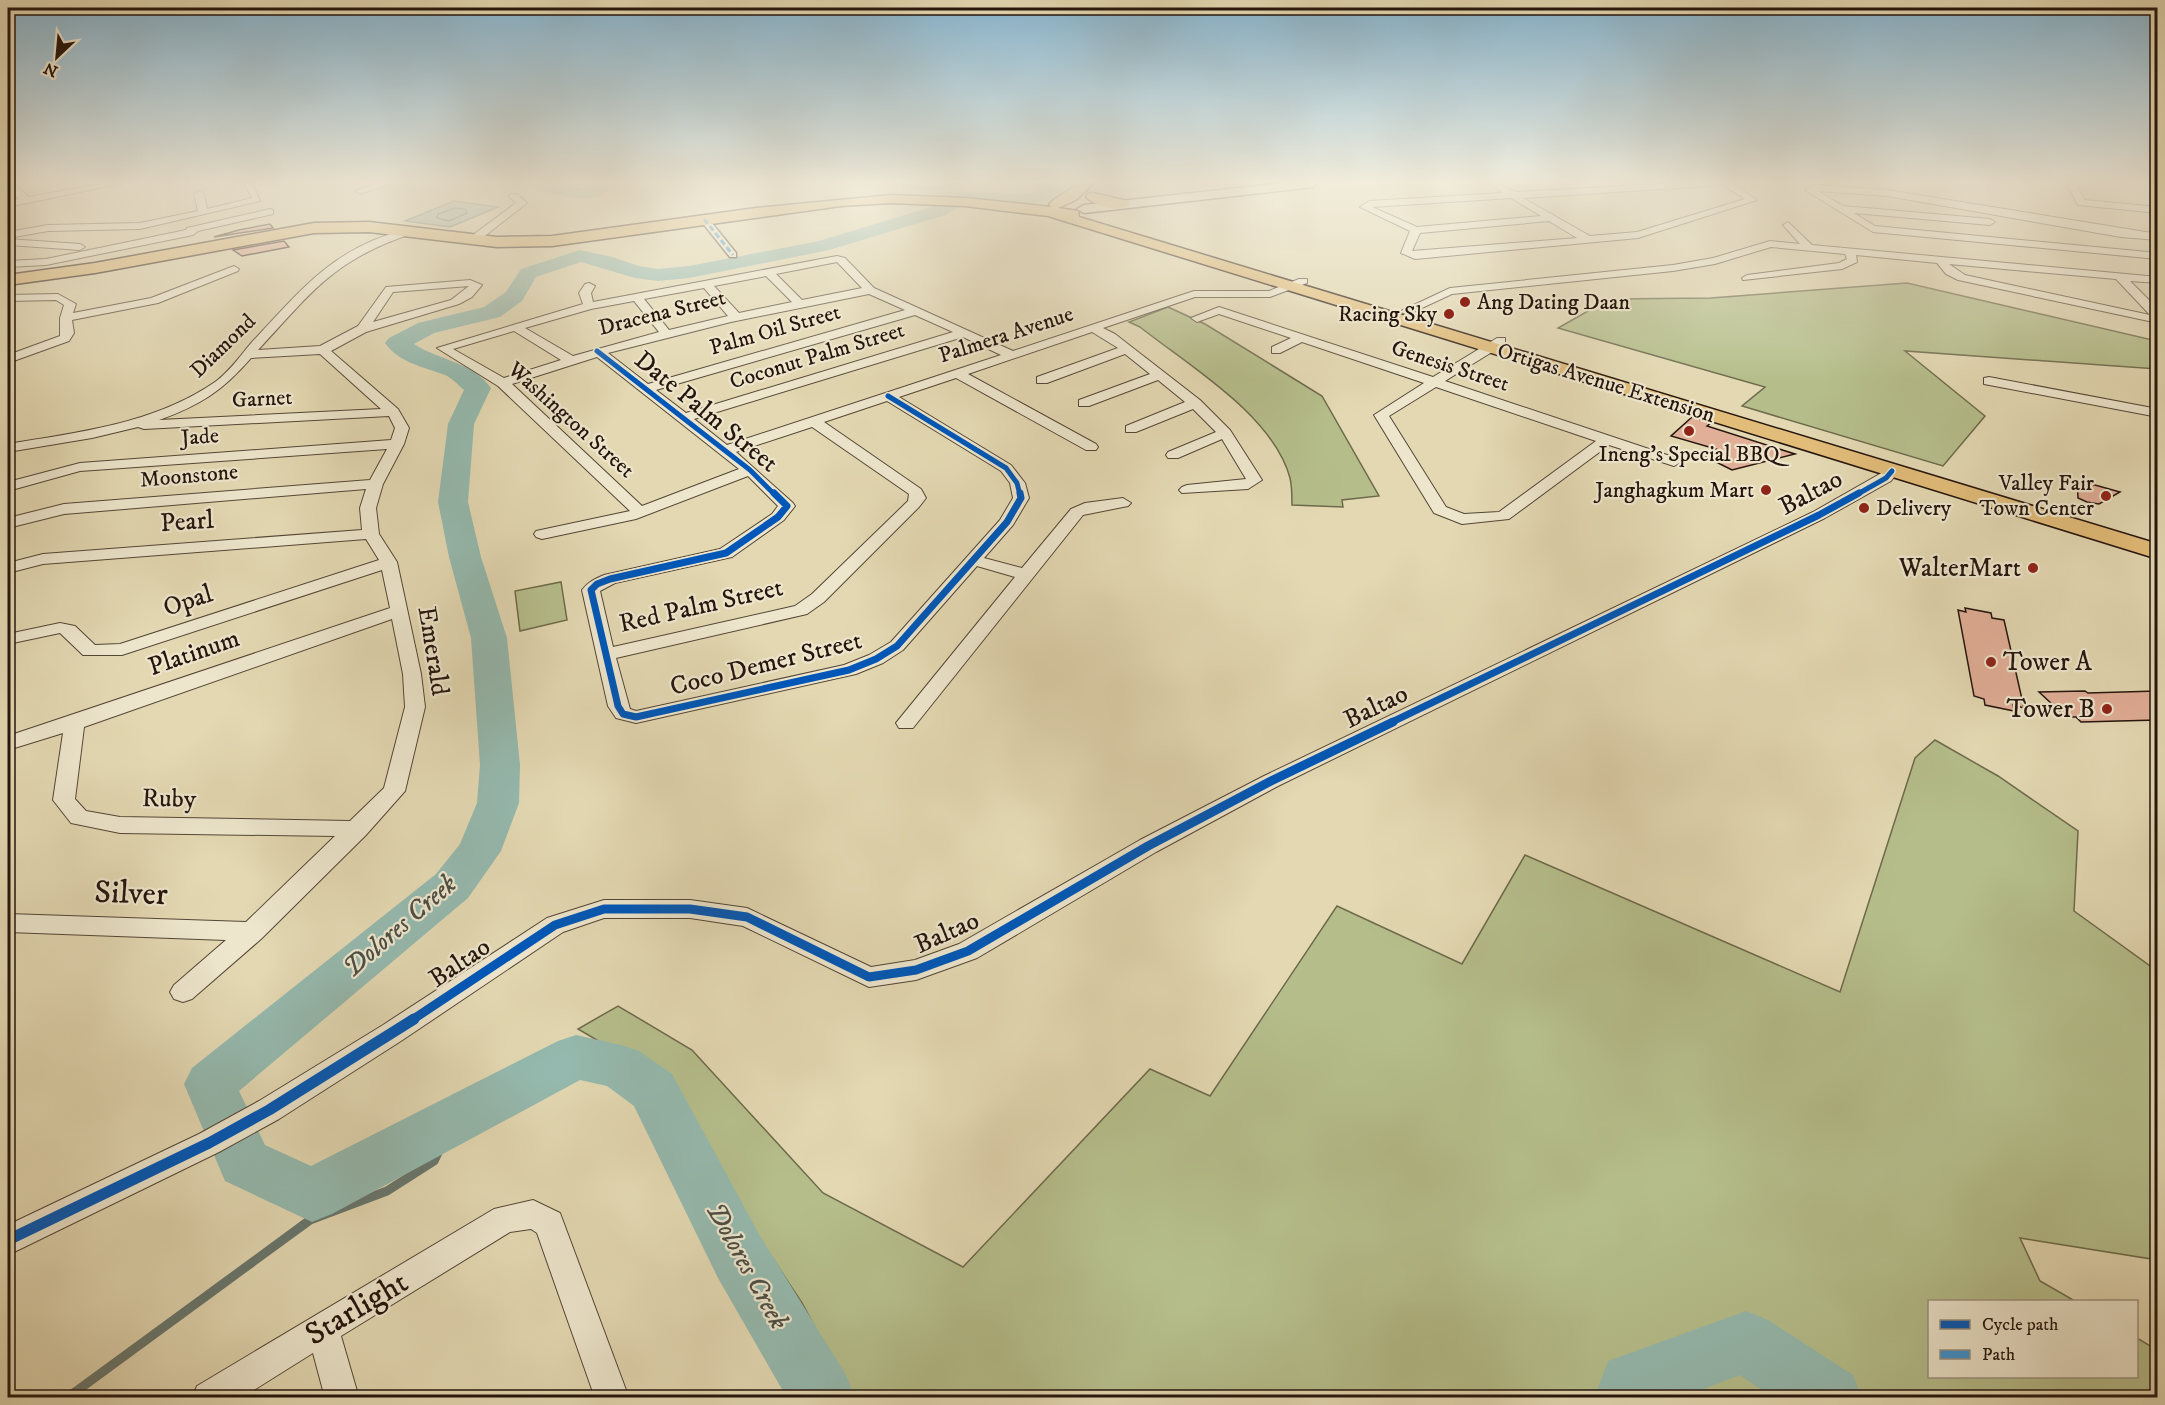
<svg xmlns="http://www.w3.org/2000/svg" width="2165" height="1405" font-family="'IM FELL DW Pica',serif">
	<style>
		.green { fill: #b5be8b; stroke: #6d6a4c; stroke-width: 1.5 }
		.water { fill: #95b9ae; stroke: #68776e; stroke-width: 1.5 }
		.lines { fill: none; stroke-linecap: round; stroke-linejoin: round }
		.shore { stroke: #5d675e; stroke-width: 1.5 }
		.stream { stroke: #68776e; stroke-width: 9 }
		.river { fill: #95b9ae; fill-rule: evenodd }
		.building { fill: #e1ae97; stroke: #25150d; stroke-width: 1.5 }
		.pedestrian-casing { stroke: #544636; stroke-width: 3 }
		.minor-casing { stroke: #544636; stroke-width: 2 }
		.secondary-casing { stroke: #25150d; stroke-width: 3 }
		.primary-casing { stroke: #25150d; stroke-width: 3 }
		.pedestrian { fill: #ede6cd; fill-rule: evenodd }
		.minor { fill: #ede6cd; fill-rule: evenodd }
		.secondary { fill: #ede6cd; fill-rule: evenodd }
		.primary { fill: #e2bc79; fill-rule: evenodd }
		.quiet { stroke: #3b93d2; stroke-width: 3; stroke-dasharray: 6 3; stroke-linecap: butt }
		.cycleway-far3-casing { stroke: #ede6cd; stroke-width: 8 }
		.cycleway-far2-casing { stroke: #ede6cd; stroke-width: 10 }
		.cycleway-far1-casing { stroke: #ede6cd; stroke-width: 13 }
		.cycleway-casing { stroke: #ede6cd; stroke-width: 15 }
		.cycleway-far3 { stroke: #0057b8; stroke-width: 5 }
		.cycleway-far2 { stroke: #0057b8; stroke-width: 7 }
		.cycleway-far1 { stroke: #0057b8; stroke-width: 9 }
		.cycleway { stroke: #0057b8; stroke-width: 11 }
		.poi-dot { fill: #8f2418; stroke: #ede6cd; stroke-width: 2 }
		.labels { text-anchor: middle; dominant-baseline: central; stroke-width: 4.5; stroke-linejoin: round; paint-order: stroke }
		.far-poi-label { font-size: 22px; fill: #25150d; stroke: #ede6cd; text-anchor: end }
		.far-street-label { font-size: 22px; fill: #25150d; stroke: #ede6cd }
		.street-label { font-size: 26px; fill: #25150d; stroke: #ede6cd }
		.poi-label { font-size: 26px; fill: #25150d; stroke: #ede6cd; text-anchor: end }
		.water-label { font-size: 27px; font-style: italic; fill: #4c4e45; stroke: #ede6cd }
		.near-street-label { font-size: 32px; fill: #25150d; stroke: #ede6cd }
	</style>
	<rect width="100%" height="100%" fill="#e3d8b2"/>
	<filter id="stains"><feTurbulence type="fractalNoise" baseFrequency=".00333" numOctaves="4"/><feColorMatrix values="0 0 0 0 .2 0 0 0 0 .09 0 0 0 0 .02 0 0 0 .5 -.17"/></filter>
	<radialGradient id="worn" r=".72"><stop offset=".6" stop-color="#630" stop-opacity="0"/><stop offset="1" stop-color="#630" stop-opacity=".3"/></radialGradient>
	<g class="green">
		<path d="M1907,283L2157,341V369L1905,351L1985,416L1943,466L1742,406L1765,387L1558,328L1609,299L1711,298Z"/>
		<path d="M1168,307L1205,324L1322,396L1379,496L1342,500L1343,507L1292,505C1292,497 1292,486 1290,478C1273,415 1189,366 1140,327L1129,322Z"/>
		<path d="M561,582L567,620L520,631L515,591Z"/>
		<path d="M1935,740L1998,776L2078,831L2074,911L2157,971L2158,1260L2020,1238L2040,1281L2075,1301L1930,1302V1376H2136L2137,1338L2157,1350V1397H852L802,1303L648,1070L578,1029L618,1006L692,1050L823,1193L963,1267L1150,1069L1210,1096L1337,906L1462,964L1525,855L1840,992L1915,758Z"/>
	</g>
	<path class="water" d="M454,201L498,207L450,227L405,221Z"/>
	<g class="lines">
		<path class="shore" d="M455,208L465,209L467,213L449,221L437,218L438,214Z"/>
		<path class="stream" d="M67,1398L310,1220L387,1191L434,1161L453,1121"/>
		<g class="river">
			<path d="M526,183H557L583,188L591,185V183H607L609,188C592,210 550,192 529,187Z"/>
			<path d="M898,183H957C946,195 915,190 901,187Z"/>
			<path d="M1031,183H1051L1062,191L1057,199L1024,204L965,203L945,215L829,250L689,278L658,281L635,278L581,262L536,277L522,301L500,317L434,333L414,344C438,360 473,362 491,388L474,424L468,502L481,557L507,638L520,765L519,803L501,851L468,898L239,1091L265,1145L311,1166L558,1041L576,1035L621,1045L639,1051L672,1074L760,1236L846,1375L855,1398H787L718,1278L634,1106L607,1086L580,1080L332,1214L312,1222L225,1181L184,1084L192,1068L436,874L460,844L477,803L480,765L471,638L449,557L438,502L448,424L464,390C458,385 452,378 445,375C424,367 399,363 385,343L389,338L418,323L484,307L506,292L521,269L580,250L612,257L639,266L658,269L689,266L819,241L931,207L961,192L1024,194L1040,191Z"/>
			<path d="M1746,1311L1768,1320L1853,1375L1862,1398H1773L1740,1375L1680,1398H1594L1608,1361Z"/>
		</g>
	</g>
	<g class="building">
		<path d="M270,224L273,228L214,237L239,230Z"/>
		<path d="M284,241L289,247L242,256L233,250Z"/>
		<path d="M1692,417L1711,423L1707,426L1795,454L1732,470L1706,457L1716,449L1671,436Z"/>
		<path d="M2077,480L2120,492L2099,504L2087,502L2078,498Z"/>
		<path d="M1965,608L1991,613L1992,618L2004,620L2024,708L2013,705L2014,711L1985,705L1984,699L1974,696L1958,610L1966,612Z"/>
		<path d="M2085,691L2088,693L2157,691V720L2081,722L2076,717H2066L2039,692Z"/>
	</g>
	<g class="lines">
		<defs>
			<path id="pedestrian" d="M701,217H707L736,253V257H730L701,221Z"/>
			<g id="minor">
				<path d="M8,183H13L29,197L105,183H123L8,207V201L19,199L8,188Z"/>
				<path d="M244,183H252L260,201L140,229L48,231L8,238V232L48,225L140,223L198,211L194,194L199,191L204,194L207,209L252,198Z"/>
				<path d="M378,183H392L360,194L355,191Z"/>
				<path d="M1488,183H1498L1515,192L1680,183H1732L1757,200L1638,238L1415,259L1401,253L1410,231L1360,207L1369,201L1503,193ZM1723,185L1745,199L1637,232L1590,236L1523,198ZM1511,198L1541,216L1417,227L1372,207ZM1549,221L1577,238L1412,251L1420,233Z"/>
				<path d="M2059,183L2076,184L2085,200L2158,207V213L2078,205L2069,188Z"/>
				<path d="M1816,185L1887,190L2158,234V240L2121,237L1887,196L1818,191L1843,206L1990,219L1995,222L1990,225L1854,213L1875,226L2158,253V259L1873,232L1805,190Z"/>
				<path d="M511,194H517L527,203L477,242H469V238L516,203L509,196Z"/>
				<path d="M270,209L273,210V214L198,231L193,235L46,265L8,267V261L46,259L186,230L187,228Z"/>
				<path d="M1788,222L1812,245L2158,277V283L2130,281L2158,309V323L1958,280L1946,274L1937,263L1856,255L1857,262L1842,269L1743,280L1742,278L1747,275L1839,263L1847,259L1845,254L1771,247L1715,264L1673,271L1452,294L1409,314L1399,312L1450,288L1673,265L1713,258L1770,241L1800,244L1783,225ZM1949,264L2116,279L2150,315L1965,275Z"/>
				<path d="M407,229L412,232L411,234C333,260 311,293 258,350L320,346L358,326L386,287L470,280L482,285L472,297L459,304L366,332L331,351L398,409L409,428L404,444L383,484L376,508L379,534L397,562L421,674L425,707L405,791L366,835L261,939L192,999L183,1002L174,999L170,992L174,985L226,940L8,932V914L246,922L335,836L120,833L71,823L53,800L63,733L8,750V736L390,608L382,570L122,655H83L60,633L8,644V634L60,623L75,626L95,645L120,644L379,560L366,539L43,564L8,573V563L43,554L362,530L360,508L366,489L64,514L8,528V518L64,504L370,480L387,449L80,471L8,491V482L80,463L391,440L395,428L389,416L144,429L138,427L92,438L8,452V444C79,432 154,424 215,382C229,372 241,355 252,342C302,289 333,248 407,229ZM469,286L451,300L373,322L393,292ZM320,354L381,409L159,420C201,405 222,391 251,358ZM392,619L403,674L405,707L384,788L350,821L120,817L86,811L75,799L84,727Z"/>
				<path d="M8,239L80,244L85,247L80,250L8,245Z"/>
				<path d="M837,256L845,258L874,288L1013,351L1194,291H1269L1299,279H1307V283L1270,297H1195L1103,328L1115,334L1200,400L1230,430L1262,480L1248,489L1182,493L1179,490L1182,487L1187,485L1246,479L1222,439L1178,458H1168L1166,455L1168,452L1216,432L1193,409L1136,432H1126V426L1185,402L1158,380L1089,406H1079V400L1150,374L1125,354L1047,383H1037V377L1118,348L1092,332L968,374L1096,444L1098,447L1096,450H1086L956,378L899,397L1011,465L1025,483L1029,498L1013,525L984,558L1022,568L1071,509L1085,503L1123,498L1131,503L1128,506L1083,515L913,728H899L896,723L1015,577L977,566L903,650L883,663L856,674L636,723L616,718L608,706L582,590C588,582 595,579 604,575L720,549L772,514L778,506L748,476L636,519L542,539L536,537L534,534L536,531L630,511L498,386L437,348L583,304L579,293L585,284L589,283L595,286L591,293L593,302ZM837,262L862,288L802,300L776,274ZM766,276L792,302L739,313L714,286ZM704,288L728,316L669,330L644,299ZM869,294L905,310L648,384L608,353L731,322ZM634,301L659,332L573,356L525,328L591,309ZM915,315L953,332L686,413L656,390ZM514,331L561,360L504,378L453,349ZM963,337L1001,355L727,445L694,419ZM597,357L720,454L739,469L642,506L512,384ZM887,401L1001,471L1010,483L1013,498L1000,520L891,642L869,655L844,665L636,711L630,709L616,658L807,614L824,602L919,507L926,498L921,489L824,422ZM812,427L909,494L908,501L812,594L795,606L613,647L600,591L615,583L732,557L784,520L795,506L793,503L736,452Z"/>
				<path d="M234,266L239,269L238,271L158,303L72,320L74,333L69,341L8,363V355L60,336V318L64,305L56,300L8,301V295L58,294L76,304L73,313L151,298Z"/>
				<path d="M1219,307L1433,377L1497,338H1505V344L1445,381L1679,459L1681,462L1674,466L1609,445L1509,519L1462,524L1434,513L1374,415L1424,383L1302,342L1280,353H1272V347L1291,338L1219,314L1197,322L1191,318ZM1436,387L1596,441L1499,512L1464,514L1446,507L1389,416Z"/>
				<path d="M1989,377L2158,409V417L1984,384V378Z"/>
				<path d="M1892,467L1899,471L1891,481L1825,518L1278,786L1156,852L977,958L916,980L869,987L743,926L690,918H604L563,932L401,1041L279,1119L219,1152L8,1255V1225L199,1134L259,1101L383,1025L547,918L604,900H690L747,908L871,967L915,960L959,944L1140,840L1264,776L1813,512Z"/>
				<path d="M533,1200L560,1213L629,1398H595L537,1233L531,1229L510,1232L341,1336L359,1398H325L313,1353L241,1398H192L197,1386L494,1209Z"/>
			</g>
			<path id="secondary" d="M1283,183H1319L1313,187L1084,213L1077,209L1084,205Z"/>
			<g id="primary">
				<path d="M1079,183H1094L1076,200L1058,208L1078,211L1079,217L2158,544V559L1048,216L965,206L891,203L841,206L552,246L497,247L369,232L314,233L95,273L8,285V275L95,263L314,223L369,222L497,237L552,236L756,208L891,195L965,198L1051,207L1049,204C1057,196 1070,191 1079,183Z"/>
				<path d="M1093,193L1128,201L1130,204C1120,214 1095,206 1086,197L1088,194Z"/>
			</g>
		</defs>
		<use href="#pedestrian" class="pedestrian-casing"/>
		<use href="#minor" class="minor-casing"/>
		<use href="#secondary" class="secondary-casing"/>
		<use href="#primary" class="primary-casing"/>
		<use href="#pedestrian" class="pedestrian"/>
		<use href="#minor" class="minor"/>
		<use href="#secondary" class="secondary"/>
		<use href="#primary" class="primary"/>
		<path class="quiet" d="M704,219L733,255"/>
		<defs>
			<g id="cycleway-far3">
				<path d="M597,351L750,470L775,495"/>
				<path d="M888,396L1006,468L1017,483L1020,495"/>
				<path d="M1856,495L1886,478L1892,471"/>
			</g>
			<g id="cycleway-far2">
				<path d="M774,493L787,506L778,517L726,553L610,579L597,584L591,590L618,706L623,714L636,717L849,670L876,659L897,646L1007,522L1021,498L1020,493"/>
				<path d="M1390,723L1819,515L1859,493"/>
			</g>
			<path id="cycleway-far1" d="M412,1020L555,925L604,909H690L747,917L869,977L916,970L968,951L1148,846L1271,781L1393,722"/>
			<path id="cycleway" d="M8,1240L209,1143L269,1110L414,1019"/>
		</defs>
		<use href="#cycleway-far3" class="cycleway-far3-casing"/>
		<use href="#cycleway-far2" class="cycleway-far2-casing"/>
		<use href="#cycleway-far1" class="cycleway-far1-casing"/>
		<use href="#cycleway" class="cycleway-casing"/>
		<use href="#cycleway-far3" class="cycleway-far3"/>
		<use href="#cycleway-far2" class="cycleway-far2"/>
		<use href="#cycleway-far1" class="cycleway-far1"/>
		<use href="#cycleway" class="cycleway"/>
	</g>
	<linearGradient id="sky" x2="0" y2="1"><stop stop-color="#87b6d1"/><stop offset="0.48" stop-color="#f2eddc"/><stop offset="1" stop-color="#f2eddc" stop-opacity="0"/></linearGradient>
	<rect width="2165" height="379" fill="url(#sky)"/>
	<g class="poi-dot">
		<circle cx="1465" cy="302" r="6"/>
		<circle cx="1449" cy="314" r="6"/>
		<circle cx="1689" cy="431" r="6"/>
		<circle cx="1766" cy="490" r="6"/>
		<circle cx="2106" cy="496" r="6"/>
		<circle cx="1864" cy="508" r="6"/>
		<circle cx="2033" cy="568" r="6"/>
		<circle cx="1991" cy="662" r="6"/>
		<circle cx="2107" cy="709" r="6"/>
	</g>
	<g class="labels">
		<g class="far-poi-label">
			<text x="1477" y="302" text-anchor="start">Ang Dating Daan</text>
			<text x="1437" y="314">Racing Sky</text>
			<text x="1689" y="454" text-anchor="middle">Ineng's Special BBQ</text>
			<text x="2094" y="483">Valley Fair<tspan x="2094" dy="25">Town Center</tspan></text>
			<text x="1754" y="490">Janghagkum Mart</text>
			<text x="1876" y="508" text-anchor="start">Delivery</text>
		</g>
		<g class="far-street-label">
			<text transform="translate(662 313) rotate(-14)">Dracena Street</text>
			<text transform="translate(775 330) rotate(-16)">Palm Oil Street</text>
			<text transform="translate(1006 335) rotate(-18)">Palmera Avenue</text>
			<text transform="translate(223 346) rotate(-44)">Diamond</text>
			<text transform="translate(817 356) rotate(-17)">Coconut Palm Street</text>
			<text transform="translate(1450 366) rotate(18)">Genesis Street</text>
			<text transform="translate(1606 383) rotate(17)">Ortigas Avenue Extension</text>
			<text transform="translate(262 399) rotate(-3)">Garnet</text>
			<text transform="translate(571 420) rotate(42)">Washington Street</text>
			<text transform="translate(200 437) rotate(-4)">Jade</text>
			<text transform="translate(189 476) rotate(-5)">Moonstone</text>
		</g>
		<g class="street-label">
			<text transform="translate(706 412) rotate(39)">Date Palm Street</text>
			<text transform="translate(1811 493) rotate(-28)">Baltao</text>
			<text transform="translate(187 522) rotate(-4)">Pearl</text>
			<text transform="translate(188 601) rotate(-18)">Opal</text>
			<text transform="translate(701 606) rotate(-13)">Red Palm Street</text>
			<text transform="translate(433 651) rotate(81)">Emerald</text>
			<text transform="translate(194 653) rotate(-19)">Platinum</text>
			<text transform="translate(766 664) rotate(-14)">Coco Demer Street</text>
			<text transform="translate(1376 707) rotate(-26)">Baltao</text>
			<text transform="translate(169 799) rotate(1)">Ruby</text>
			<text transform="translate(947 933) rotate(-24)">Baltao</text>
			<text transform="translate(460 963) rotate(-34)">Baltao</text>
		</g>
		<g class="poi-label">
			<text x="2021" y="568">WalterMart</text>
			<text x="2003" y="662" text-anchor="start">Tower A</text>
			<text x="2095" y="709">Tower B</text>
		</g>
		<g class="water-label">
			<text transform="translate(400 926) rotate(-41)">Dolores Creek</text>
			<text transform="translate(747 1266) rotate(61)">Dolores Creek</text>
		</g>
		<g class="near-street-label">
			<text transform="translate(131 894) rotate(2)">Silver</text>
			<text transform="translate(357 1309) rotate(-31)">Starlight</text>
		</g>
	</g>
	<rect width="2165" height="1405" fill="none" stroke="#e3d8b2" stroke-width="30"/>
	<rect x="9" y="9" width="2147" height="1387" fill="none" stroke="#25150d" stroke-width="3"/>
	<rect x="15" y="15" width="2135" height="1375" fill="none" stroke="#25150d" stroke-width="1.5"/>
	<rect x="1928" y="1300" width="210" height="78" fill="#ede6cd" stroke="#9d9280" stroke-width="1.5"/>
	<rect x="1940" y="1320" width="30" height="9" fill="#0057b8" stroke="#9d9280" stroke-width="1.5"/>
	<text x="1982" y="1330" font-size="18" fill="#25150d">Cycle path</text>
	<rect x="1940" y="1350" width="30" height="9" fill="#3b93d2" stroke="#9d9280" stroke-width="1.5"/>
	<text x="1982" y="1360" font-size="18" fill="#25150d">Path</text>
	<g transform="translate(57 57) rotate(206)" stroke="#ede6cd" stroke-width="4.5" paint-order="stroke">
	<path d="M0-4.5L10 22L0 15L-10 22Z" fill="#25150d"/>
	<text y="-9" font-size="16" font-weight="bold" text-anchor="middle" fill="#25150d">N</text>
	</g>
	<rect width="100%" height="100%" filter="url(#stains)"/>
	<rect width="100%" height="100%" fill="url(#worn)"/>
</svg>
